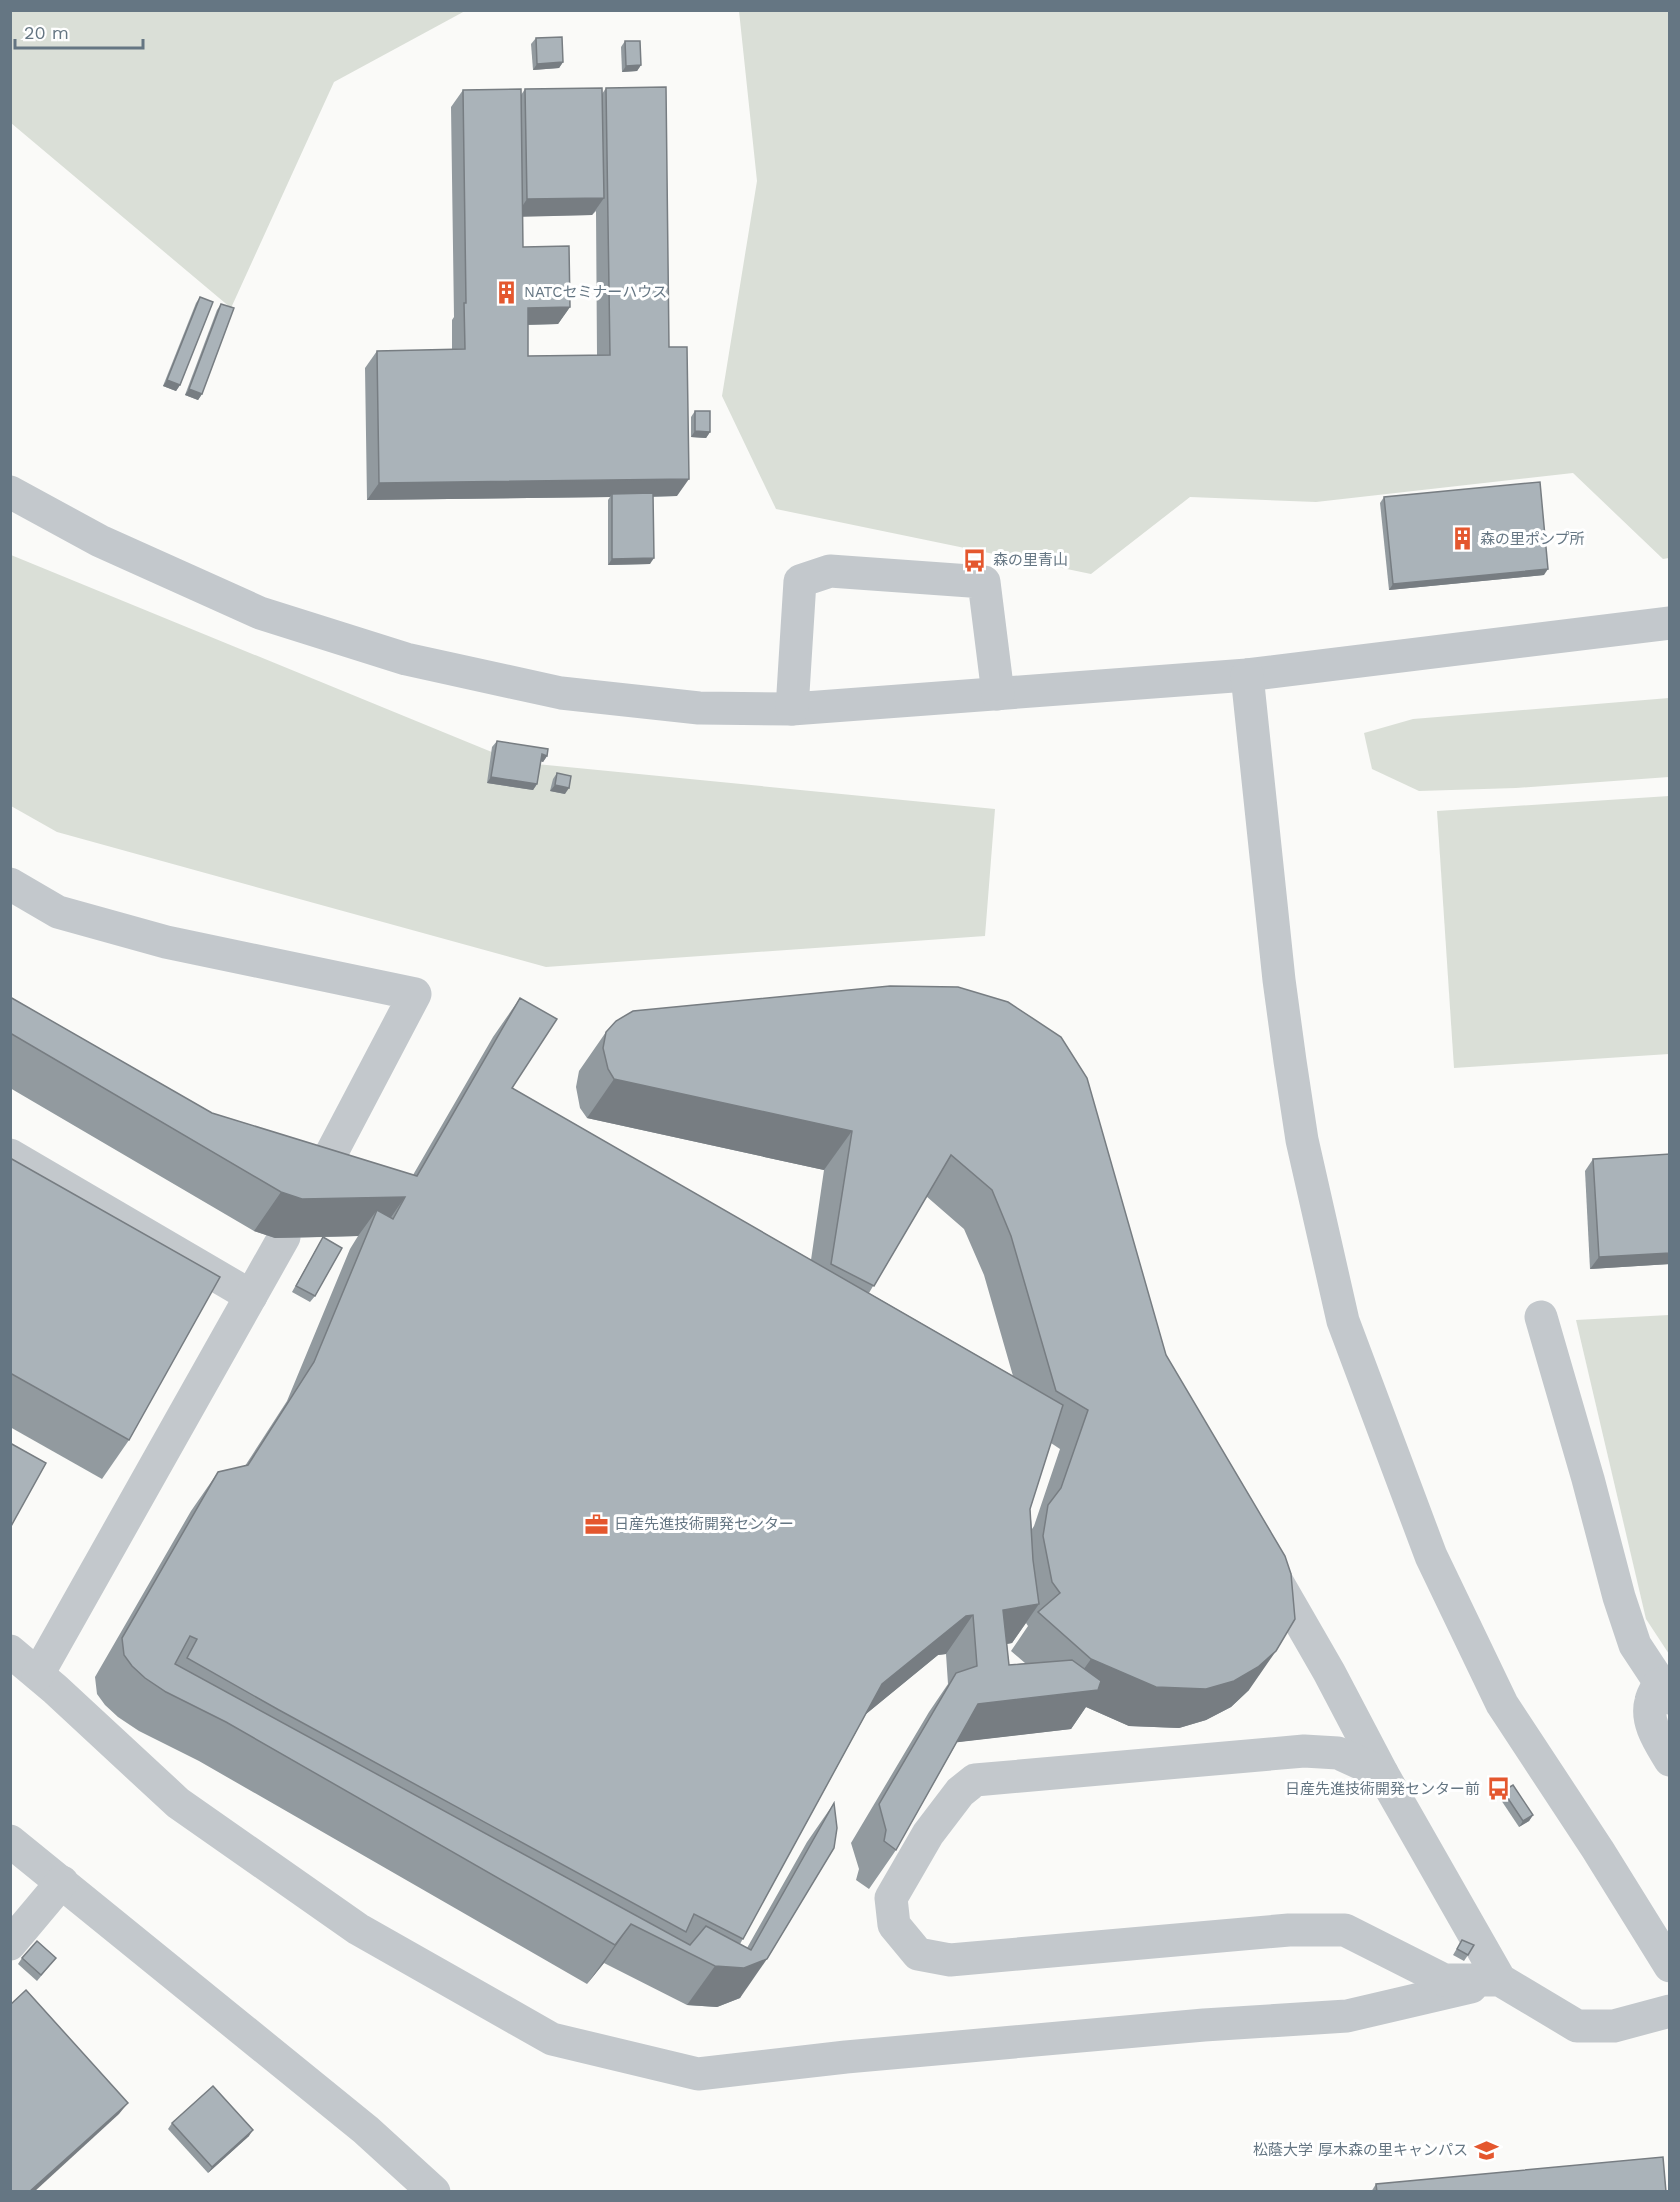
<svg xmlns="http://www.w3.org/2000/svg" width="1680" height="2202" font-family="'Work Sans','Noto Sans JP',sans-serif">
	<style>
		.green { fill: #dadfd7 }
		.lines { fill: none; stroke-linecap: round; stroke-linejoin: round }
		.minor { stroke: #c3c8cc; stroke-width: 33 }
		.wall { fill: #929a9f; fill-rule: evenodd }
		.shaded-wall { fill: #777d82 }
		.building { fill: #aab3b9; stroke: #777d82; stroke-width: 1.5 }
		.labels { text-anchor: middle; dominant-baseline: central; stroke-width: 6; stroke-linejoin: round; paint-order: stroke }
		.poi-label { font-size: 15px; fill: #657683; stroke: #fff; text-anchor: start }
	</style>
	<rect width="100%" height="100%" fill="#fafaf8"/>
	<g class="green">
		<path d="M11,11H465L334,82L231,308L11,123Z"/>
		<path d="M739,11H1669V558L1663,559L1573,473L1316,502L1190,497L1091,574L776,509L722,396L757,181Z"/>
		<path d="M11,555L516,762L995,809L985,936L546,967L57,832L11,806Z"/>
		<path d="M1669,698V777L1516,788L1419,791L1372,769L1364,733L1413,719Z"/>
		<path d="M1669,796V1054L1454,1068L1437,811Z"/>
		<path d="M1669,1315H1670L1669,1654L1646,1619L1576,1320Z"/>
	</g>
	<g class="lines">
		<g class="minor">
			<path d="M10,492L100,541L260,613L406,659L561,693L699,708L792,709L1247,675L1670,623"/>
			<path d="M1247,675L1279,980L1290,1061L1302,1140L1343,1321L1431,1556L1502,1704L1598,1850L1670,1966"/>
			<path d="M792,709L800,581L830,571L984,582L998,694"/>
			<path d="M10,884L58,912L166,942L415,994L312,1190"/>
			<path d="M10,1155L251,1296"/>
			<path d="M1541,1317L1588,1479L1619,1597L1635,1645L1670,1698"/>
			<path d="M1272,1573L1329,1672L1382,1773"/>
			<path d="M10,1651L55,1689L178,1803L358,1929L552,2039L698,2074L846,2057L1204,2025L1347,2016L1471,1987"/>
			<path d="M38,1674L284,1237"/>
			<path d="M1659,1684C1656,1689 1652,1695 1651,1701C1645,1722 1660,1743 1670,1760"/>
			<path d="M10,1841L366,2130L434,2192"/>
			<path d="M10,1944L62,1882"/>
			<path d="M1500,1980H1444L1345,1930H1289L950,1960L918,1954L894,1925L891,1898L928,1834L960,1792L975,1780L1304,1751L1338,1753L1382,1773L1500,1980L1577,2026H1614L1670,2011"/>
		</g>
	</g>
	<g class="wall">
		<path d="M536,38L563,62L559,68L533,70L531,44Z"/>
		<path d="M625,41L641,65L637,71L622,72L621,47Z"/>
		<path d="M606,88L669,347L677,496L653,497L650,564L608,565V500L610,497L367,500L365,368L377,351L452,350V320L454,317L451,107L463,90L521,95L525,89L602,94ZM596,211L597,355L528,356V325L558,324L570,307L523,247V216L592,215Z"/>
		<path d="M200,297L180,385L176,391L163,386L196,303Z"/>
		<path d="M221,304L202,394L198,400L185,395L217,310Z"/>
		<path d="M695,411L710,432L706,438L691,437V417Z"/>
		<path d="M1384,497L1544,575L1389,590L1380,503Z"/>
		<path d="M497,741L547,756L543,762L541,761L537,784L533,790L487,783L492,747Z"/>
		<path d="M557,773L565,794L550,791L553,779Z"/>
		<path d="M890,986L1249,1690L1231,1707L1206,1720L1179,1728L1129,1726L1086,1707L1071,1729L957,1742L896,1850L869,1889L856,1880L859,1869L851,1843L929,1712L948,1684L946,1654L938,1655L866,1714L740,1944L747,1948L807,1842L834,1803L740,1998L717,2007L687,2005L604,1963L587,1984L199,1761L139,1731L118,1717L105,1705L97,1694L95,1677L191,1511L218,1472L245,1466L287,1401L350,1249L358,1236L324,1237L315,1296L310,1302L292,1292L323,1237L275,1238L254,1231L10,1088V997L212,1113L413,1175L493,1037L520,998L512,1088L811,1260L824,1170L587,1118L580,1108L576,1087L579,1071L606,1032ZM926,1196L964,1229L984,1275L1013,1376L869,1293ZM1051,1443L1060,1449L1034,1526L1032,1529L1030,1509ZM1026,1623L1028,1626L1011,1651L1025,1663L1009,1665L1007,1644L1012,1643Z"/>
		<path d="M10,1158L129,1440L102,1479L10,1427Z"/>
		<path d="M1593,1159L1670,1264L1590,1269L1585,1171Z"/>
		<path d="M1503,1791L1533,1815L1529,1821L1519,1827L1499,1797Z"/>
		<path d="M1462,1940L1468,1955L1464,1961L1453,1955Z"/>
		<path d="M22,1958H56L37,1981L18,1964Z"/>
		<path d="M172,2123L249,2136L208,2173L168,2129Z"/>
		<path d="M1376,2184L1666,2192H1371Z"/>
	</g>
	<g class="shaded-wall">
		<path d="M563,62L559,68L533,70L537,64Z"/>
		<path d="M641,65L637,71L622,72L626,66Z"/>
		<path d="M604,198L592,215L515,217L527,199Z"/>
		<path d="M570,307L558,324L516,325L528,308Z"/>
		<path d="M167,380L180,385L176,391L163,386Z"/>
		<path d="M189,389L202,394L198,400L185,395Z"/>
		<path d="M695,431L710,432L706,438L691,437Z"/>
		<path d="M689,479L677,496L612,497V494L610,497L367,500L379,483Z"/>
		<path d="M654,558L650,564L608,565L612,559Z"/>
		<path d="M1548,569L1544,575L1389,590L1393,584Z"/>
		<path d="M542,754L547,756L543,762L537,760Z"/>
		<path d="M491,777L537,784L533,790L487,783Z"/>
		<path d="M555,785L569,788L565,794L550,791Z"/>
		<path d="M614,1079L852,1131L824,1170L587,1118Z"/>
		<path d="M281,1192L405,1197L378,1236L377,1210L358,1236L275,1238L254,1231Z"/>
		<path d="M1670,1253V1264L1590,1269L1599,1257Z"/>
		<path d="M1039,1604L1012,1643L976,1649L1003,1610Z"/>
		<path d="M973,1615L946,1654L938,1655L855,1723L882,1684L966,1616Z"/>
		<path d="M1276,1651L1249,1690L1231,1707L1206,1720L1179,1728L1129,1726L1086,1707L1071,1729L951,1743L978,1704L1066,1694L1091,1659Z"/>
		<path d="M1533,1815L1529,1821L1519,1827L1523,1821Z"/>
		<path d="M631,1924L604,1963L587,1984L615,1945Z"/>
		<path d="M767,1959L740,1998L717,2007L687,2005L715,1966Z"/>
		<path d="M128,2103L119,2114L34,2192H29Z"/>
		<path d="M253,2130L249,2136L208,2173L212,2167Z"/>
	</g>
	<g class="building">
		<path d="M562,37L563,62L537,64L536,38Z"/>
		<path d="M625,41H640L641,65L626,66Z"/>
		<path d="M666,87L669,347H687L689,479L379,483L377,351L465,349L464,303H466L463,90L521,89L523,247L569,246L570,307L528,308V356L610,355L606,88Z"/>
		<path d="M602,88L604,198L527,199L525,89Z"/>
		<path d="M200,297L213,302L180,385L167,380Z"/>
		<path d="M221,304L234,308L202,394L189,389Z"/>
		<path d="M695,411H710V432L695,431Z"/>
		<path d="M1540,482L1548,569L1393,584L1384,497Z"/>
		<path d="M653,493L654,558L612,559V494Z"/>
		<path d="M497,741L548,749L547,756L542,754L537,784L491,777Z"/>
		<path d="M557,773L571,776L569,788L555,785Z"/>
		<path d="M890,986L958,987L1008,1002L1061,1037L1087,1078L1166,1355L1285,1556L1291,1574L1295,1619L1276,1651L1258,1667L1234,1681L1206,1689L1156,1687L1091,1659L1038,1612L1060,1593L1052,1582L1043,1536L1048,1505L1061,1488L1088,1410L1056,1391L1011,1236L992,1190L951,1155L874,1286L831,1264L852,1131L614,1079L608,1069L603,1048L606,1032L616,1021L633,1011Z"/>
		<path d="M10,997L212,1113L417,1176L520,998L557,1019L512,1088L1063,1405L1030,1509L1033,1560L1039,1604L1003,1610L1009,1665L1072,1660L1101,1681L1098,1690L978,1704L896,1850L884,1841L886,1830L879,1804L956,1673L977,1666L973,1615L966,1616L882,1684L743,1939L694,1914L686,1932L279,1710L187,1658L197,1639L190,1636L175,1664L690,1945L706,1926L751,1950L834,1803L837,1828L834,1848L767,1959L744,1968L715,1966L631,1924L615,1945L226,1722L166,1692L145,1678L132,1666L124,1655L122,1638L218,1472L248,1465L314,1362L377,1210L393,1219L405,1197L302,1199L281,1192L10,1033Z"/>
		<path d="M1670,1154V1253L1599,1257L1593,1159Z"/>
		<path d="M10,1158L220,1277L129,1440L10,1373Z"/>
		<path d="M323,1237L342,1248L315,1296L296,1286Z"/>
		<path d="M10,1443L46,1463L10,1528Z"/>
		<path d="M1513,1785L1533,1815L1523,1821L1503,1791Z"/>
		<path d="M1462,1940L1474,1945L1468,1955L1457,1949Z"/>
		<path d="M37,1941L56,1958L41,1975L22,1958Z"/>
		<path d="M26,1990L128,2103L29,2192H10V2005Z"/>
		<path d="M213,2086L253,2130L212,2167L172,2123Z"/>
		<path d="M1663,2157L1666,2192H1377L1376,2184Z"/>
	</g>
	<defs>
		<symbol id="building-bare" viewBox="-9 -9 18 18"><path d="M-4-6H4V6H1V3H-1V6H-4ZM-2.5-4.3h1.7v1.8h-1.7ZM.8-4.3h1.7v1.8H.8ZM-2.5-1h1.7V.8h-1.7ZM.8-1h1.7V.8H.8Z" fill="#e4572e" stroke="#fff" stroke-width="2.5" paint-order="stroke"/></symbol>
		<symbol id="bus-bare" viewBox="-9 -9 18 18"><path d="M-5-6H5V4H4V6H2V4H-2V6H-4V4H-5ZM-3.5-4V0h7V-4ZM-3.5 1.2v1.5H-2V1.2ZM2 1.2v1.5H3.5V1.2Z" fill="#e4572e" stroke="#fff" stroke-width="2.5" paint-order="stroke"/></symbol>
		<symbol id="office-bare" viewBox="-9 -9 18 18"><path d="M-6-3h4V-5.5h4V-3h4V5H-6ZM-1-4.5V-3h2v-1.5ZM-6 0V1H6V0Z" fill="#e4572e" stroke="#fff" stroke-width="2.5" paint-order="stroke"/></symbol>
		<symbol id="university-bare" viewBox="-9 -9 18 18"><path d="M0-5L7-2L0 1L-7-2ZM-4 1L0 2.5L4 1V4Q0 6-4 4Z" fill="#e4572e" stroke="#fff" stroke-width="2.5" paint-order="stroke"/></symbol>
	</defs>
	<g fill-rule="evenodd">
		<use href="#building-bare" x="490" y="276" width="33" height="33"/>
		<use href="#building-bare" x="1446" y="522" width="33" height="33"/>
		<use href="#bus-bare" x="958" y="544" width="33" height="33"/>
		<use href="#office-bare" x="580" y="1508" width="33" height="33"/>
		<use href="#bus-bare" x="1482" y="1772" width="33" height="33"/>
		<use href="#university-bare" x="1470" y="2134" width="33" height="33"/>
	</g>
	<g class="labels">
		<g class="poi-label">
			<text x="524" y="292">NATCセミナーハウス</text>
			<text x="1480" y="539">森の里ポンプ所</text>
			<text x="993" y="560">森の里青山</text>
			<text x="614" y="1524">日産先進技術開発センター</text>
			<text x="1480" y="1789" text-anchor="end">日産先進技術開発センター前</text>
			<text x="1468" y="2150" text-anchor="end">松蔭大学 厚木森の里キャンパス</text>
		</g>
	</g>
	<rect width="1680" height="2202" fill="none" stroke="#657683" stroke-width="24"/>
	<path d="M15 39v9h128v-9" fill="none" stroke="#657683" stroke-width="3"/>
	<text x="24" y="39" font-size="18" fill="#657683" stroke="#ffffff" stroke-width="4.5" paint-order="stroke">20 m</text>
</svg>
